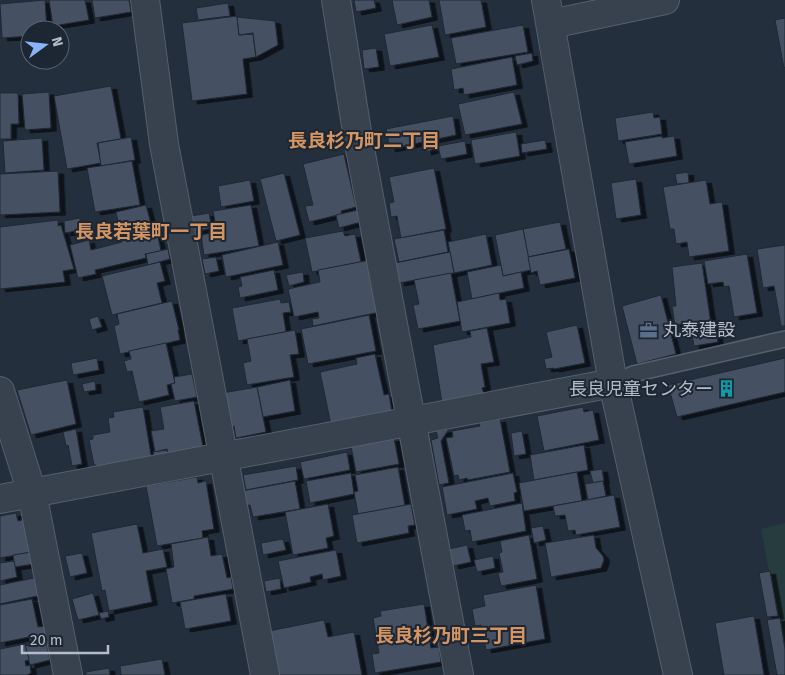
<svg xmlns="http://www.w3.org/2000/svg" width="785" height="675" font-family="'Fira Sans','Noto Sans JP',sans-serif">
	<style>
		.green { fill: #263c3f }
		.building { fill: #455162; stroke: #1f2835; filter: url(#shadow) }
		.lines { fill: none; stroke-linecap: round; stroke-linejoin: round }
		.service-casing { stroke: #565f6c; stroke-width: 18 }
		.minor-casing { stroke: #565f6c; stroke-width: 30 }
		.tertiary-casing { stroke: #565f6c; stroke-width: 30 }
		.service { stroke: #38414e; stroke-width: 15 }
		.minor { stroke: #38414e; stroke-width: 28 }
		.tertiary { stroke: #38414e; stroke-width: 28 }
		.labels { text-anchor: middle; dominant-baseline: central; stroke-width: 4; stroke-linejoin: round; paint-order: stroke }
		.poi-label { font-size: 18px; fill: #b4bcc9; stroke: #1d2633; text-anchor: start }
		.neighbourhood-label { font-size: 19px; font-weight: bold; fill: #d59563; stroke: #1d2633 }
	</style>
	<defs>
		<filter id="shadow"><feDropShadow dx="5.5" dy="3" stdDeviation="0" flood-color="#0009"/></filter>
	</defs>
	<rect width="100%" height="100%" fill="#242f3e"/>
	<path class="green" d="M785,523V654L761,529Z"/>
	<g class="building">
		<path d="M45,0L47,30H30V36L2,38L0,4Z"/>
		<path d="M49,0H85L89,20L53,26Z"/>
		<path d="M92,0H129L131,12L95,18Z"/>
		<path d="M354,0H374L376,8L356,12Z"/>
		<path d="M392,0H429L432,17L397,25Z"/>
		<path d="M439,0H481L486,27L445,35Z"/>
		<path d="M228,3L230,16L198,20L196,8Z"/>
		<path d="M237,16L239,35L253,34L256,57L243,59L247,94L192,101L182,23Z"/>
		<path d="M237,17L275,21L278,45L256,57L253,33L239,35Z"/>
		<path d="M785,18V67L784,68L775,20Z"/>
		<path d="M432,25L439,57L390,66L384,34Z"/>
		<path d="M523,25L528,52L456,64L451,38Z"/>
		<path d="M376,48L379,67L364,69L362,50Z"/>
		<path d="M532,53L533,61L517,65L515,56Z"/>
		<path d="M512,57L517,85L464,95L463,88L454,90L451,69Z"/>
		<path d="M111,86L121,139L97,143L101,163L67,169L54,96Z"/>
		<path d="M49,92L51,128L25,130L22,94Z"/>
		<path d="M514,92L522,124L465,135L458,104Z"/>
		<path d="M0,93H18L19,124H11V139H0Z"/>
		<path d="M653,112L654,118L660,117L662,134L618,141L615,118Z"/>
		<path d="M453,116L456,135L390,149L386,129Z"/>
		<path d="M516,132L520,156L475,164L471,140Z"/>
		<path d="M662,136V138L674,136L677,156L629,164L625,142Z"/>
		<path d="M131,137L135,160L101,166L98,143Z"/>
		<path d="M42,138L44,170L5,173L3,141Z"/>
		<path d="M431,140L433,150L426,152L424,142Z"/>
		<path d="M545,140L547,149L522,153L521,144Z"/>
		<path d="M465,141L467,154L441,159L438,146Z"/>
		<path d="M344,154L356,207L341,211L342,214L309,222L305,206L313,205L303,164Z"/>
		<path d="M132,161L140,205L95,212L87,168Z"/>
		<path d="M434,168L446,229L401,238L397,216L391,217L389,203L394,202L389,177Z"/>
		<path d="M58,171L60,212L0,215V174Z"/>
		<path d="M688,172L689,183L677,184L675,174Z"/>
		<path d="M284,173L300,235L276,241L260,179Z"/>
		<path d="M636,179L641,215L616,219L611,183Z"/>
		<path d="M250,180L254,201L221,207L218,186Z"/>
		<path d="M706,180L710,204L722,202L729,251L689,257L687,242L676,244L674,229H670L663,187Z"/>
		<path d="M146,205L151,224L155,223L161,251L145,254L146,258L95,270L96,274L78,278L70,245L89,240L91,250L122,242L116,212Z"/>
		<path d="M251,205L259,246L204,255L201,235L217,232L213,211Z"/>
		<path d="M358,210L361,222L339,228L336,215Z"/>
		<path d="M209,213L212,228L194,232L191,216Z"/>
		<path d="M80,218L81,230L65,233L64,221Z"/>
		<path d="M58,220V226L61,225L74,269L63,271L65,282L0,289V227Z"/>
		<path d="M560,222L566,249L528,257L523,229Z"/>
		<path d="M523,229L531,270L503,276L495,235Z"/>
		<path d="M444,230L448,252L399,262L394,239Z"/>
		<path d="M343,231L345,236L355,234L361,262L312,272L305,238Z"/>
		<path d="M486,234L492,265L454,273L448,242Z"/>
		<path d="M278,242L283,265L226,277L222,255Z"/>
		<path d="M785,245V326H781L774,286L763,288L757,249Z"/>
		<path d="M168,249L170,259L148,265L146,254Z"/>
		<path d="M569,249L575,278L540,285L537,271L531,273L528,257Z"/>
		<path d="M450,252L454,273L399,283L395,263Z"/>
		<path d="M747,254L757,313L734,317L729,286L724,287L723,282L708,284L704,261Z"/>
		<path d="M216,257L219,271L205,274L202,259Z"/>
		<path d="M370,260L380,312L313,326L312,319L319,318L318,312L294,317L288,289L320,282L318,270Z"/>
		<path d="M160,262L165,281L157,283L162,303L112,315L102,276Z"/>
		<path d="M702,263L711,324L691,327L690,323L675,325L672,306H676L672,267Z"/>
		<path d="M501,265L503,276L521,272L524,288L472,299L467,272Z"/>
		<path d="M274,270L278,290L240,298L238,287L242,286L240,277Z"/>
		<path d="M303,272L304,282L289,286L286,275Z"/>
		<path d="M451,273L460,321L418,329L413,305L419,304L414,280Z"/>
		<path d="M499,293L500,300L506,299L510,323L462,332L457,302Z"/>
		<path d="M661,295L676,354L637,364L622,306Z"/>
		<path d="M280,299L281,303L289,302L291,312L283,313L286,332L238,341L232,308Z"/>
		<path d="M172,301L179,330H178L180,340L120,354L114,326L119,324L117,314Z"/>
		<path d="M369,315L376,351L308,364L301,329Z"/>
		<path d="M98,316L102,327L92,330L89,319Z"/>
		<path d="M577,325L585,363L554,369L553,368L546,369L544,359L552,357L546,332Z"/>
		<path d="M715,325L718,342L694,346L691,329Z"/>
		<path d="M487,328L494,362L481,364L485,387L482,388L484,394L442,403L433,345L471,337L470,331Z"/>
		<path d="M295,330L299,354L290,355L294,377L247,385L243,363L251,361L247,339Z"/>
		<path d="M166,343L175,383L167,385L169,395L139,402L132,371L127,372L124,361L131,359L129,351Z"/>
		<path d="M375,354L384,395L389,394L392,412L331,425L320,372L357,364L356,358Z"/>
		<path d="M97,358L99,370L73,375L71,363Z"/>
		<path d="M785,358V392L677,417L668,385Z"/>
		<path d="M192,374L197,397L175,401L171,384L175,383L174,377Z"/>
		<path d="M67,380L76,424L31,435L17,390Z"/>
		<path d="M290,380L295,411L263,417L257,387Z"/>
		<path d="M95,381L96,390L84,392L82,384Z"/>
		<path d="M257,387L266,432L236,438L234,426L229,427L222,393Z"/>
		<path d="M194,401L203,447L169,458L167,449L155,452L151,431L164,429L160,407Z"/>
		<path d="M143,407L152,461L97,471L96,465H94L89,440L93,439V435L110,432L108,418L114,417L113,412Z"/>
		<path d="M583,407L584,412L593,410L599,440L544,451L537,416Z"/>
		<path d="M500,419L510,472L468,480L467,478L459,480L458,475L454,476L446,438L453,437L452,431L480,426L479,423Z"/>
		<path d="M76,429L82,464L72,466L68,445L66,446L63,432Z"/>
		<path d="M449,429L441,441L449,483L439,485L431,440L438,438L436,431Z"/>
		<path d="M522,431L526,454L514,456L511,433Z"/>
		<path d="M394,438L399,464L356,472L351,446Z"/>
		<path d="M584,445L588,470L534,480L530,455Z"/>
		<path d="M167,450L168,458L155,460L153,452Z"/>
		<path d="M347,452L350,470L304,479L300,462Z"/>
		<path d="M296,466L298,480L246,490L243,475Z"/>
		<path d="M398,467L405,506L358,514L354,492L358,491L355,475Z"/>
		<path d="M602,469L604,481L593,483L590,471Z"/>
		<path d="M577,472L582,501L524,511L519,483Z"/>
		<path d="M351,473L354,494L310,503L306,481Z"/>
		<path d="M513,473L517,492L514,493L515,501L490,506L488,498L475,501L477,509L447,515L442,487Z"/>
		<path d="M197,477L198,483L206,481L214,529L202,531L203,538L157,546L146,486Z"/>
		<path d="M295,481L300,509L253,517L250,505L245,506L242,491Z"/>
		<path d="M603,481L606,496L588,500L585,484Z"/>
		<path d="M614,495L620,527L576,535L575,530L568,531L565,515L555,516L553,506Z"/>
		<path d="M522,503L526,531L472,542L470,530L465,531L462,515Z"/>
		<path d="M328,504L334,536L326,538L328,548L293,555L285,512Z"/>
		<path d="M411,504L415,525L408,526L409,533L357,543L352,515Z"/>
		<path d="M16,513L18,521L25,519L32,552L0,558V516Z"/>
		<path d="M137,524L143,553L163,549L167,567L146,571L152,602L109,611L105,590L102,591L91,533Z"/>
		<path d="M543,526L546,540L534,543L531,528Z"/>
		<path d="M529,535L537,579L501,586L498,573L503,572L499,553L502,552L500,541Z"/>
		<path d="M594,535L596,548L603,556L604,560L601,568L551,577L545,543Z"/>
		<path d="M208,537L211,556L222,554L227,578L231,577L233,589L194,596V599L172,603L166,569L174,567L171,544Z"/>
		<path d="M283,539L286,550L263,555L261,543Z"/>
		<path d="M467,545L471,562L453,566L449,549Z"/>
		<path d="M336,550L341,576L323,580L322,574L310,577L311,582L284,588L278,561Z"/>
		<path d="M32,552L34,564L15,567L13,555Z"/>
		<path d="M82,553L87,573L70,577L65,556Z"/>
		<path d="M493,556L495,568L477,572L474,560Z"/>
		<path d="M14,561L17,577L0,581V563Z"/>
		<path d="M770,571L778,616L767,617L759,573Z"/>
		<path d="M39,577L42,595L0,604V585Z"/>
		<path d="M280,578L281,589L266,592L264,581Z"/>
		<path d="M536,585L545,639L486,650L481,625L475,626L472,609L485,606L483,595Z"/>
		<path d="M93,593L99,615L78,620L72,599Z"/>
		<path d="M226,594L231,621L185,629L180,602Z"/>
		<path d="M32,599L38,627L47,626L49,637L30,641L29,637L0,643V605Z"/>
		<path d="M424,604L431,648L439,647L441,662L375,673L372,654L379,653L373,618L381,616L380,611Z"/>
		<path d="M108,611L109,617L101,619L99,613Z"/>
		<path d="M754,616L764,675H724L715,623Z"/>
		<path d="M780,618L785,649V675H777L767,620Z"/>
		<path d="M324,620L328,637L354,632L362,675H277L269,631Z"/>
		<path d="M46,642L50,660L30,665L25,646Z"/>
		<path d="M25,644L29,660L25,661L26,666L30,665L31,673L27,675H0V649Z"/>
		<path d="M162,659L165,675H121L120,666Z"/>
		<path d="M109,668L110,675H86V672Z"/>
	</g>
	<g class="lines">
		<defs>
			<path id="service" d="M613,383L633,374L785,339"/>
			<g id="minor">
				<path d="M145,0L164,144L265,675"/>
				<path d="M336,0L358,138L459,675"/>
				<path d="M551,24L665,0"/>
				<path d="M0,391L32,493L68,675"/>
				<path d="M0,499L613,383"/>
			</g>
			<path id="tertiary" d="M546,0L613,383L678,675"/>
		</defs>
		<use href="#service" class="service-casing"/>
		<use href="#minor" class="minor-casing"/>
		<use href="#tertiary" class="tertiary-casing"/>
		<use href="#service" class="service"/>
		<use href="#minor" class="minor"/>
		<use href="#tertiary" class="tertiary"/>
	</g>
	<defs>
		<symbol id="office-bare" viewBox="-9 -9 18 18"><path d="M-6-3h4V-5.5h4V-3h4V5H-6ZM-1-4.5V-3h2v-1.5ZM-6 0V1H6V0Z" fill="#5c6f8a" stroke="#1d2633" stroke-width="2.5" paint-order="stroke"/></symbol>
		<symbol id="building-bare" viewBox="-9 -9 18 18"><path d="M-4-6H4V6H1V3H-1V6H-4ZM-2.5-4.3h1.7v1.8h-1.7ZM.8-4.3h1.7v1.8H.8ZM-2.5-1h1.7V.8h-1.7ZM.8-1h1.7V.8H.8Z" fill="#0f9aa8" stroke="#1d2633" stroke-width="2.5" paint-order="stroke"/></symbol>
	</defs>
	<g fill-rule="evenodd">
		<use href="#office-bare" x="636" y="318" width="25" height="25"/>
		<use href="#building-bare" x="714" y="376" width="25" height="25"/>
	</g>
	<g class="labels">
		<g class="poi-label">
			<text x="663" y="330">丸泰建設</text>
			<text x="713" y="389" text-anchor="end">長良児童センター</text>
		</g>
		<g class="neighbourhood-label">
			<text x="364" y="140">長良杉乃町二丁目</text>
			<text x="151" y="231">長良若葉町一丁目</text>
			<text x="451" y="635">長良杉乃町三丁目</text>
		</g>
	</g>
	<g transform="translate(45 45) rotate(75)"><circle r="24" fill="#1d2633" stroke="#59626f"/>
	<path d="M0-4L9 19L0 12L-9 19Z" fill="#8ab4f8"/>
	<text y="-8" font-size="14" font-weight="bold" text-anchor="middle" fill="#b4bcc9">N</text>
	</g>
	<path d="M22 645v8h86v-8" fill="none" stroke="#b4bcc9" stroke-width="2.5"/>
	<text x="30" y="645" font-size="15" fill="#b4bcc9" stroke="#1d2633" stroke-width="4" paint-order="stroke">20 m</text>
</svg>
